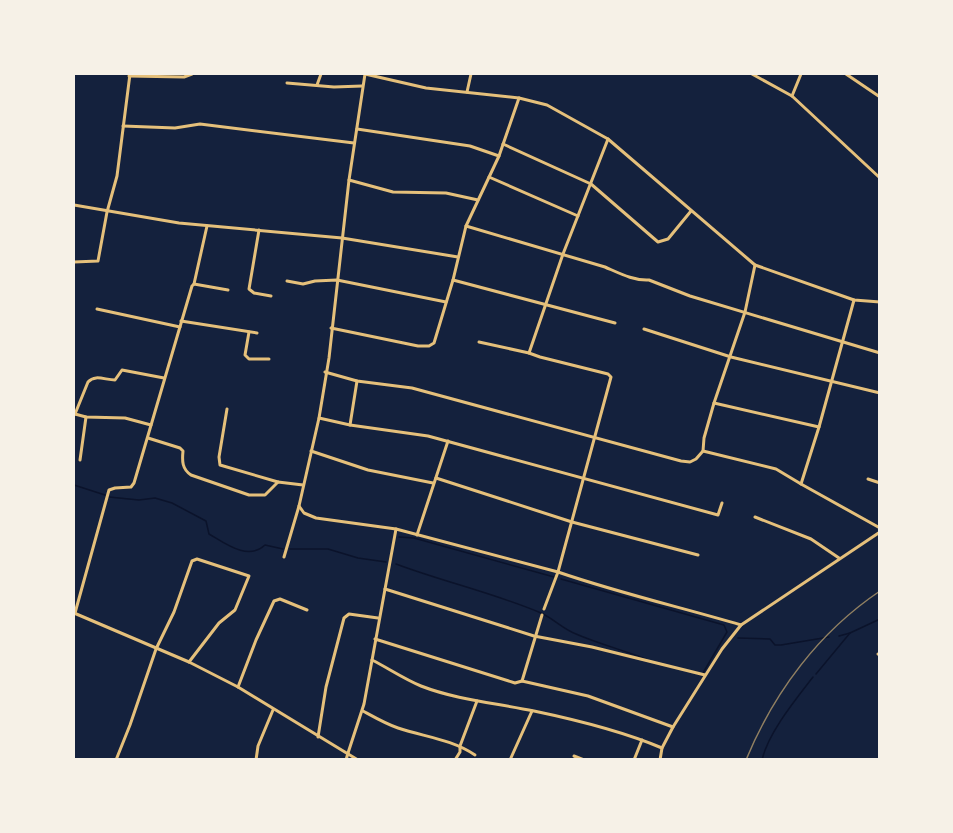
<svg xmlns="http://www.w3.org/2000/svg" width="953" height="833" font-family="Rubik,sans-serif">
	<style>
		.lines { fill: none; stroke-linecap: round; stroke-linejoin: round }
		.stream { stroke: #0b132b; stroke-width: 1.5 }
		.minor { stroke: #e5c07b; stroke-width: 3 }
		.tertiary { stroke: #e5c07b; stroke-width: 3 }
		.rail { stroke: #918062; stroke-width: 1.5 }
	</style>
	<rect width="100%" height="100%" fill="#14213d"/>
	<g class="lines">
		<g class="stream">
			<path d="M74,485L105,495"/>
			<path d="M109,497L139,500L155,498L172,503L206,521L209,534C226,544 248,561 265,545L283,549"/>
			<path d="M399,537L414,538L554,577"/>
			<path d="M290,549H328L358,558L386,562"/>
			<path d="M396,564C444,582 494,593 541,613C554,619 563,629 576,634C599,644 623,650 646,659"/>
			<path d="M561,579L724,625L727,632L703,673"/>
			<path d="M839,636L850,633L880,619"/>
			<path d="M738,638L770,639L775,645H781L829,637"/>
			<path d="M816,674L850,633"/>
			<path d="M762,760C768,733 796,699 813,677"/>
		</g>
		<g class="minor">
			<path d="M365,74L426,88L519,98L547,105L608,139L755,265L854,300L880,302"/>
			<path d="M846,74L880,97"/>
			<path d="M129,76L184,77L192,74"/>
			<path d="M287,83L334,87L362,86"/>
			<path d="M317,85L321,74"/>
			<path d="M467,92L471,74"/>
			<path d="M792,96L801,74"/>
			<path d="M519,98L499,156L466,226L453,280L615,323"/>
			<path d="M123,126L175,128L200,124L354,143"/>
			<path d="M357,129L470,146L499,156"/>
			<path d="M503,144L591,184L658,242L668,239L691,211"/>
			<path d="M489,177L578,216"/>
			<path d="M349,180L393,192L446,193L478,200"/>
			<path d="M74,205L179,223L342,238L458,257"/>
			<path d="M466,226L605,267C619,273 634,281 649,280L690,296L880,353"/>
			<path d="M259,230L249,289L254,293L271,296"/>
			<path d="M74,262L98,261L107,212L117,176L130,74"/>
			<path d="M287,281L303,284L315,281L337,280L446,302"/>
			<path d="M194,284L207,226"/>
			<path d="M854,300L819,427L801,484L880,528"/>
			<path d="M97,309L180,327"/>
			<path d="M181,321L257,333"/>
			<path d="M331,328L418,346H429L434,343L453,280"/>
			<path d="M644,329L731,357L880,393"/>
			<path d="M249,332L245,355L249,359H269"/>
			<path d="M479,342L529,353L563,254L608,139"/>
			<path d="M529,353L540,357L608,374L611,377L558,572C619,593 680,607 741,625"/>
			<path d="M325,372L357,381L412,388L681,461L690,462L696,459L703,451L704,438L714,403L745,312L755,265"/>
			<path d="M714,403L819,427"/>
			<path d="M227,409L219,457L220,465L278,482"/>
			<path d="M75,414L88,382C95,374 105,380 115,380L122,370L164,378"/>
			<path d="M75,414L86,417L125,418L151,425"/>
			<path d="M319,418L350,425L428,436L718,515L722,503"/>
			<path d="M350,425L357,381"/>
			<path d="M148,438L180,448L183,451C182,461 182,469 191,475L249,495H265L278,482L303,485"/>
			<path d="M311,451L368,470L433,483"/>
			<path d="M703,451L776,469L801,484"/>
			<path d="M80,460L86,417"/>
			<path d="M436,478L572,522L698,555"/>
			<path d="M868,479L880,483"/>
			<path d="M755,517L811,539L839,558"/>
			<path d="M417,535L448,441"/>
			<path d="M284,557L299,506"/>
			<path d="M385,589L534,636L592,647L705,675"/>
			<path d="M75,613L109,490L115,488L131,487L134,483L192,286L194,284L228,290"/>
			<path d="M375,639L515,683L522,681L588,696L673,727"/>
			<path d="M878,654L880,653"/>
			<path d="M372,660C388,668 404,679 421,686C457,700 496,703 534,711C577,720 622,731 662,748"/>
			<path d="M522,681L542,615"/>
			<path d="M238,687L256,640L274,601L280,599L307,610"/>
			<path d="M363,711C374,717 386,724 398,728C425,737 451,739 475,755"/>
			<path d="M318,737L326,687L344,618L349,614L378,618"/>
			<path d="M348,753L364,704L396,529L558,572L544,609"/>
			<path d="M574,756L584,760"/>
			<path d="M116,760L130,725L156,649L174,612L192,561L197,559L249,576L235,610L219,623L189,662"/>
			<path d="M256,760L258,746L273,710"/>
			<path d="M455,760L460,752V746L477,701"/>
			<path d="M510,760L532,711"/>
			<path d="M634,760L642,740"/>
		</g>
		<g class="tertiary">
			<path d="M365,74L349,180L329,358L319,418L299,506L304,513L316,518L396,529"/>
			<path d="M752,74L792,96L880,178"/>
			<path d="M74,613L189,662L238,687L358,760"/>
			<path d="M346,760L348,753"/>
			<path d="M660,760L662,748L673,727L722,649L741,625L880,532"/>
		</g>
		<path class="rail" d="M746,760C774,692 819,632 880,591"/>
	</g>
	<rect width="953" height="833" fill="none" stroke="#f6f1e7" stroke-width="150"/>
</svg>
